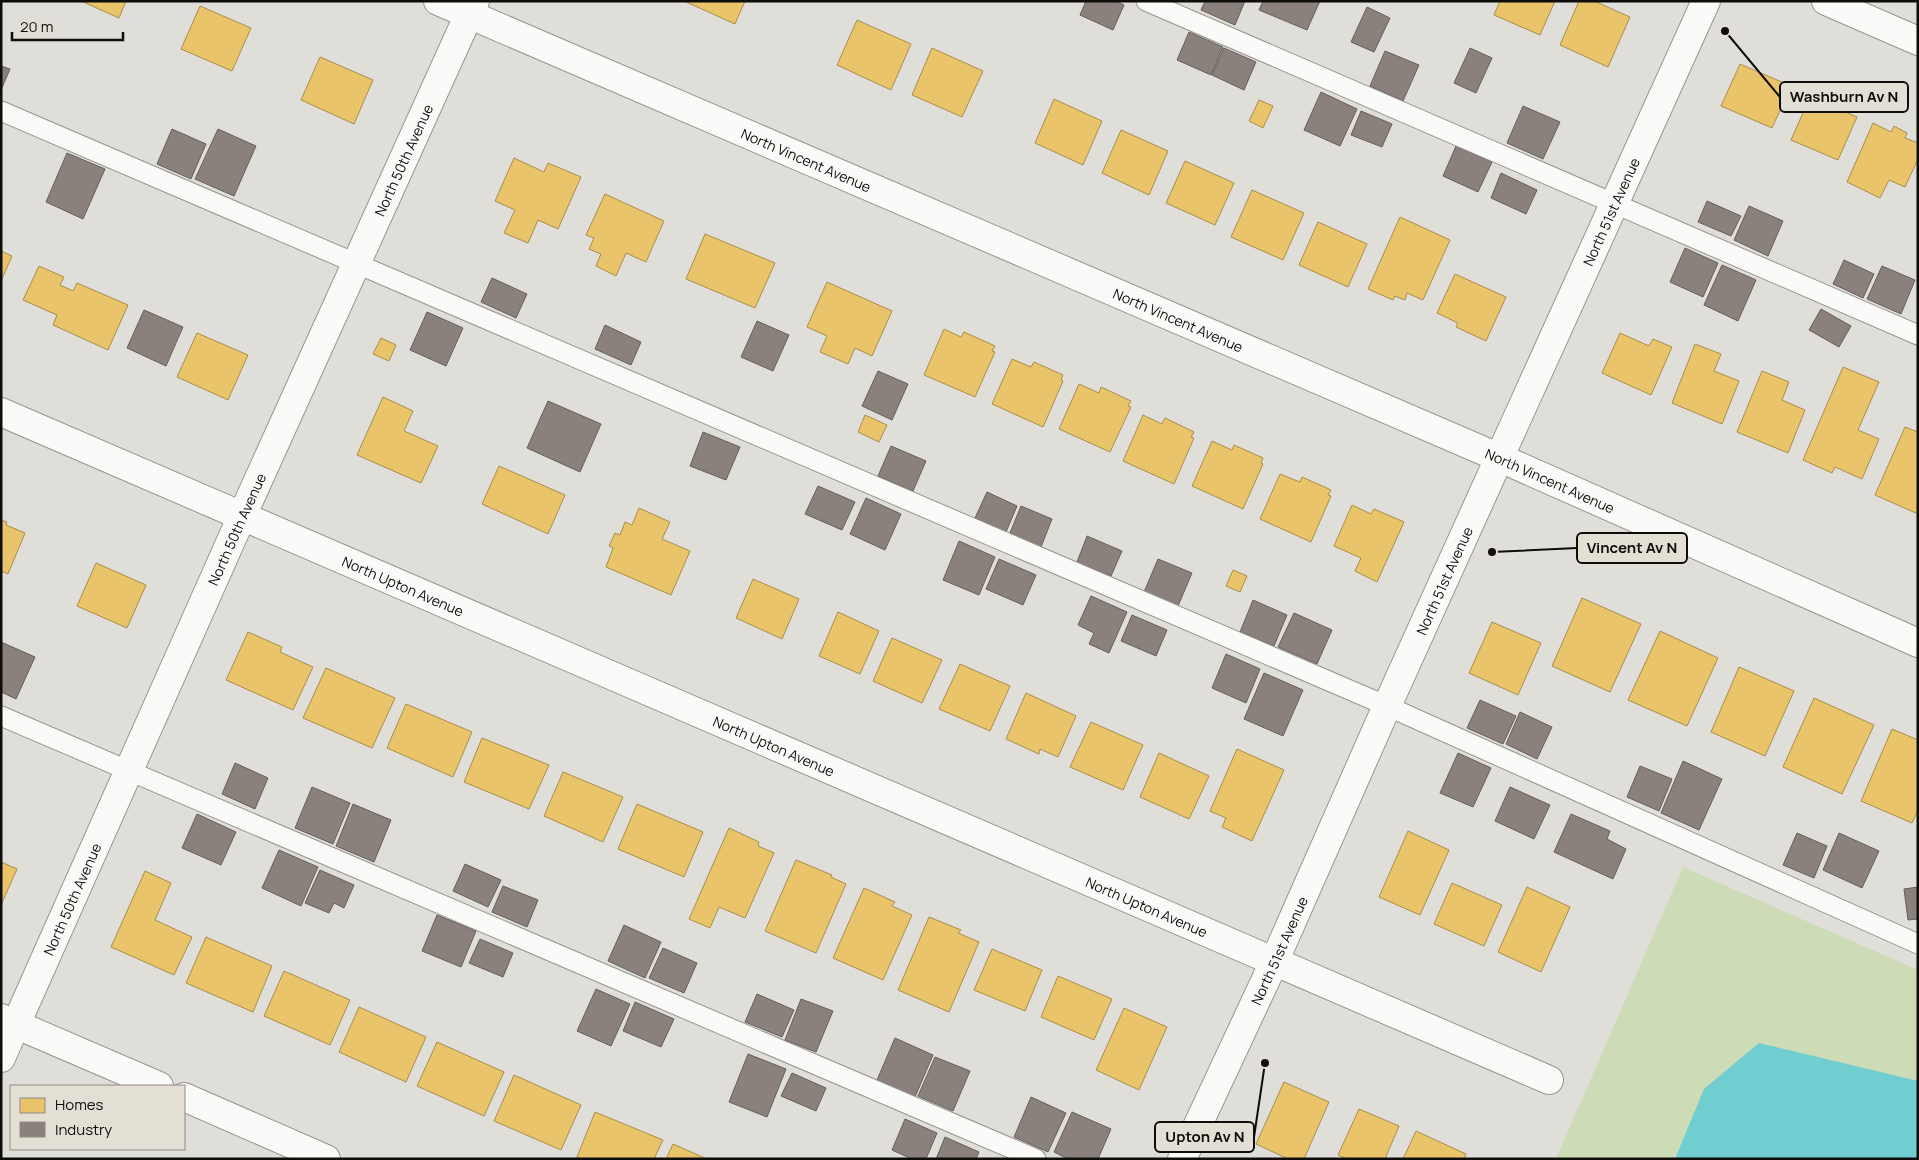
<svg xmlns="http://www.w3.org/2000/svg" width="1919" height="1160" font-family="Manrope,sans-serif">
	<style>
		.green { fill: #cddcb6 }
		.water { fill: #70cdd0 }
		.homes { fill: #e9c46a; stroke: #a88d4d }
		.industry { fill: #8a817c; stroke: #655e5a }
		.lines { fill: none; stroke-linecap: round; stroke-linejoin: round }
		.lane-casing { stroke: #969590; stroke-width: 21 }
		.street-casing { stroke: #969590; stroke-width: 30 }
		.lane { stroke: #fafaf9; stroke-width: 19 }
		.street { stroke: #fafaf9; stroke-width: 28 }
		.labels { text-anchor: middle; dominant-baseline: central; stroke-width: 5; stroke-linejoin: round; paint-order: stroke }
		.street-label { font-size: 14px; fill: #0f0d0a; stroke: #e4dfd5 }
		.leader { fill: none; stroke: #0f0d0a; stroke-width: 2 }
		.callout-dot { fill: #0f0d0a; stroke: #e4dfd5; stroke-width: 2 }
		.callout { fill: #e4dfd5; stroke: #0f0d0a; stroke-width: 2 }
		.callout-label { font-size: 15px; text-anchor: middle; font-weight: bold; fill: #0f0d0a }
	</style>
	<rect width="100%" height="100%" fill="#e0ded8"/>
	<path class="green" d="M1683,867L1918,970V1159H1556Z"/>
	<path class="water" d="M1759,1043L1918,1081V1159H1675L1704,1089Z"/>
	<g class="homes">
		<path d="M81,1H126L119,18Z"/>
		<path d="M684,1H745L735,24Z"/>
		<path d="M1500,1H1555L1540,35L1494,15Z"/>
		<path d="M1579,1H1594L1630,17L1608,67L1560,45Z"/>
		<path d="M200,6L251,28L232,71L181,49Z"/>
		<path d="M857,20L911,44L891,90L837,65Z"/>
		<path d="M932,48L983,71L962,117L912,95Z"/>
		<path d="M320,57L373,80L354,124L301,100Z"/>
		<path d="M1740,64L1791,86L1772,128L1721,106Z"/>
		<path d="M1810,97L1857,117L1838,160L1791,140Z"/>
		<path d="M1054,99L1102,121L1083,165L1035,143Z"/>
		<path d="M1259,100L1273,106L1263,128L1249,121Z"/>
		<path d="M1873,123L1891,132L1894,126L1907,133L1905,138L1918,143V159L1905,187L1889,180L1880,198L1847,182Z"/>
		<path d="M1121,130L1168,151L1149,195L1102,173Z"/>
		<path d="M514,158L544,172L548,163L581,177L558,229L538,220L528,243L504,233L515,210L495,201Z"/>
		<path d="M1185,161L1234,183L1215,225L1166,203Z"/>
		<path d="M1252,190L1304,213L1283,260L1231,237Z"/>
		<path d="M605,194L664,221L646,262L626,253L616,276L596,266L601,254L589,249L594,238L586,235Z"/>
		<path d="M1400,217L1450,240L1423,300L1407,293L1405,300L1395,296L1393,300L1368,289Z"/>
		<path d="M1318,222L1367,244L1348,287L1299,265Z"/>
		<path d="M705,234L775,263L755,308L686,279Z"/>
		<path d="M1,251L12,256L1,281Z"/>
		<path d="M39,266L64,277L60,285L73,291L77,283L128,305L108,350L53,325L57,315L23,300Z"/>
		<path d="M1455,274L1506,297L1486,341L1456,327L1458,323L1437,313Z"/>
		<path d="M827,282L892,311L872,356L855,348L848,364L820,352L827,336L807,327Z"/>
		<path d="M944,329L961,337L964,332L995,346L992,351L995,352L975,397L924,375Z"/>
		<path d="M197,333L248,355L228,400L177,377Z"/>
		<path d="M1620,333L1649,346L1653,339L1672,347L1651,395L1602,373Z"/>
		<path d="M381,338L396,345L389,361L373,354Z"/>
		<path d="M1695,344L1721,354L1714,371L1739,381L1722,424L1672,403Z"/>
		<path d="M1012,359L1031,367L1034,362L1063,375L1061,380L1063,381L1043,427L992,404Z"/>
		<path d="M1843,367L1879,382L1858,430L1879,439L1862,479L1835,467L1832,473L1803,460Z"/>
		<path d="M1762,371L1789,382L1782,400L1805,410L1788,453L1737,432Z"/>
		<path d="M1079,384L1099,393L1101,387L1131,401L1128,406L1131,407L1110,452L1059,429Z"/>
		<path d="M383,397L413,411L404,431L438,446L421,483L357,455Z"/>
		<path d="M865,415L887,425L879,442L858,432Z"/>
		<path d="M1143,415L1162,424L1165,418L1194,432L1191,437L1194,438L1174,484L1123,461Z"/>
		<path d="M1905,427L1918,432V514L1875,495Z"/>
		<path d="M1212,441L1232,450L1234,445L1263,458L1261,463L1263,464L1243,509L1192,486Z"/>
		<path d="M499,466L565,495L548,534L482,504Z"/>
		<path d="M1280,474L1300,482L1302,477L1331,490L1328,495L1331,496L1311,542L1260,519Z"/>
		<path d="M1352,505L1371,514L1374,509L1404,522L1377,582L1355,571L1361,558L1334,546Z"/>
		<path d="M639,508L670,522L662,539L690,551L671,595L606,567L613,548L609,546L615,533L620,535L625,522L632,525Z"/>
		<path d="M1,520L7,522L6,525L25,533L8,574L1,571Z"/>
		<path d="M96,563L146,585L127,628L77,606Z"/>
		<path d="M1233,570L1247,576L1240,592L1226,586Z"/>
		<path d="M753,579L799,599L782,639L736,618Z"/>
		<path d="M1582,598L1641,624L1610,692L1552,666Z"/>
		<path d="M838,612L879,631L860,674L819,656Z"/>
		<path d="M1492,622L1541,643L1518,695L1469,673Z"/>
		<path d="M1660,631L1718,658L1687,726L1628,700Z"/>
		<path d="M248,632L282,647L280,652L313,667L293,710L226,680Z"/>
		<path d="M892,638L942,660L922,703L873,681Z"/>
		<path d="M960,664L1010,686L990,731L939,709Z"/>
		<path d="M1739,667L1794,691L1765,756L1711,732Z"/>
		<path d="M326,668L395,698L372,748L303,718Z"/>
		<path d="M1026,693L1076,716L1058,757L1040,749L1039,754L1006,739Z"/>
		<path d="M1814,698L1874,725L1842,794L1783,767Z"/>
		<path d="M406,704L472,732L453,777L387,748Z"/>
		<path d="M1091,722L1143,745L1123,790L1070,767Z"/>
		<path d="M1892,729L1918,740V810L1912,823L1861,801Z"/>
		<path d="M482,738L549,765L529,809L464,782Z"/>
		<path d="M1237,749L1284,770L1252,841L1222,827L1226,818L1210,811Z"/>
		<path d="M1159,753L1209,776L1189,819L1140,797Z"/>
		<path d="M563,772L623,797L603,842L544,816Z"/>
		<path d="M637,804L703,832L684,877L618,849Z"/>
		<path d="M729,828L759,842L758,846L774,853L745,918L719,907L710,928L689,919Z"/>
		<path d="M1408,831L1449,850L1420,915L1379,897Z"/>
		<path d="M796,860L832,875L831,877L846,884L816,953L765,931Z"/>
		<path d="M1,862L17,869L1,905Z"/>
		<path d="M145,871L171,883L155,920L192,937L174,975L111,947Z"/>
		<path d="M1452,883L1502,905L1484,946L1434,924Z"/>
		<path d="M1527,887L1570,907L1541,972L1498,952Z"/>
		<path d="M864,888L895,902L892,906L912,915L883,980L833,958Z"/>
		<path d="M929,917L961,930L958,933L979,942L949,1012L898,990Z"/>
		<path d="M206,937L272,966L253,1012L186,983Z"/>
		<path d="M992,949L1042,970L1025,1011L974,990Z"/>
		<path d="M284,971L350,1000L330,1045L264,1016Z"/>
		<path d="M1058,976L1112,999L1094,1040L1041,1017Z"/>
		<path d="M359,1007L426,1037L406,1082L339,1052Z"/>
		<path d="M1124,1008L1167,1027L1139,1090L1096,1070Z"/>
		<path d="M437,1042L504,1072L484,1116L417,1086Z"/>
		<path d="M514,1075L581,1105L561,1150L494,1121Z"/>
		<path d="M1284,1082L1329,1102L1304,1159H1288L1256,1144Z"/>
		<path d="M1359,1109L1399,1126L1385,1159H1347L1338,1155Z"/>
		<path d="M595,1112L663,1140L654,1159H581L577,1157Z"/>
		<path d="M1416,1131L1466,1154L1464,1159H1403Z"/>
		<path d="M673,1144L707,1159H666Z"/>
	</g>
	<g class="industry">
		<path d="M1086,1H1115L1124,5L1113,30L1080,15Z"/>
		<path d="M1205,1H1245L1235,25L1201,10Z"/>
		<path d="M1263,1H1320L1307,30L1259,10Z"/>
		<path d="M1367,7L1390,18L1374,52L1351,42Z"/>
		<path d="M1189,32L1223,47L1211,75L1177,60Z"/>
		<path d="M1224,48L1256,62L1244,90L1212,75Z"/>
		<path d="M1470,48L1492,58L1476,93L1454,83Z"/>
		<path d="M1385,51L1419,65L1403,101L1370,86Z"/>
		<path d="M1,66L10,69L1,90Z"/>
		<path d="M1321,92L1357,109L1340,146L1304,130Z"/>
		<path d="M1523,106L1560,122L1543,159L1507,143Z"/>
		<path d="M1361,111L1392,124L1382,147L1351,135Z"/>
		<path d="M172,129L206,144L191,179L157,164Z"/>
		<path d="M218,129L256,146L234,196L195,179Z"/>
		<path d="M1456,146L1492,162L1478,192L1443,176Z"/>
		<path d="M67,153L105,169L83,219L46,202Z"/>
		<path d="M1501,173L1537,190L1526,214L1491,198Z"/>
		<path d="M1707,201L1741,216L1731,236L1698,222Z"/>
		<path d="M1749,206L1783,221L1768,256L1734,240Z"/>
		<path d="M1685,248L1718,263L1703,297L1670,282Z"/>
		<path d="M1844,260L1874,274L1863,298L1833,284Z"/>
		<path d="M1722,265L1756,280L1738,321L1704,305Z"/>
		<path d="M1882,266L1915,280L1901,314L1867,299Z"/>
		<path d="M492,278L527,294L516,318L481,302Z"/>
		<path d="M1821,309L1851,326L1839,347L1809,330Z"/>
		<path d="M144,310L183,327L166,366L127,348Z"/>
		<path d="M427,312L463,328L446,366L410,350Z"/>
		<path d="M757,321L789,335L773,371L741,357Z"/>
		<path d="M605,325L641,342L631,365L595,349Z"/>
		<path d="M878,371L908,384L892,420L862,406Z"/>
		<path d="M548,401L601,424L580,472L527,448Z"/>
		<path d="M703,432L740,447L726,480L690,466Z"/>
		<path d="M891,446L926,461L913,491L878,476Z"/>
		<path d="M818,486L855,502L842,530L805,514Z"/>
		<path d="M987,492L1017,506L1006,532L975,518Z"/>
		<path d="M866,498L901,514L885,550L850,534Z"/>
		<path d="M1021,506L1052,519L1041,547L1010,533Z"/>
		<path d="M1087,536L1122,551L1111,576L1077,562Z"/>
		<path d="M959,541L995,557L979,595L943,580Z"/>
		<path d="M999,559L1036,575L1023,605L986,589Z"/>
		<path d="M1158,559L1192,573L1178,606L1144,592Z"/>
		<path d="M1091,596L1127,612L1109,653L1089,644L1094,633L1078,625Z"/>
		<path d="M1253,600L1287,615L1274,646L1240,632Z"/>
		<path d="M1294,613L1332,630L1317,664L1278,647Z"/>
		<path d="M1132,615L1167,630L1156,656L1121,641Z"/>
		<path d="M1,642L35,657L16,699L1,692Z"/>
		<path d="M1226,654L1260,669L1246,703L1212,688Z"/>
		<path d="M1264,673L1303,690L1283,736L1244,719Z"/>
		<path d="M1480,700L1516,716L1503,744L1467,728Z"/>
		<path d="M1520,712L1552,727L1537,759L1506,744Z"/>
		<path d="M1458,753L1491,768L1473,807L1440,793Z"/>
		<path d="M1683,761L1722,779L1699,830L1661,813Z"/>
		<path d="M235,763L268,778L255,809L222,794Z"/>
		<path d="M1640,766L1672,779L1659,811L1627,797Z"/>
		<path d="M312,787L350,803L333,844L295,828Z"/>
		<path d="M1510,787L1550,805L1534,839L1495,821Z"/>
		<path d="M353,804L391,820L374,862L336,846Z"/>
		<path d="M197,814L236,832L221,865L182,848Z"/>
		<path d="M1571,814L1610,831L1607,839L1626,849L1613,879L1554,852Z"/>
		<path d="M1797,833L1827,846L1814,878L1783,865Z"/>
		<path d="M1839,833L1879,851L1862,888L1823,870Z"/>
		<path d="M279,850L318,867L301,906L262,888Z"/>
		<path d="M465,864L501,880L488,907L453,891Z"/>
		<path d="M320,870L354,885L344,908L334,903L329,913L305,903Z"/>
		<path d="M503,886L538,900L527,927L492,912Z"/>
		<path d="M1918,887V919L1908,920L1904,889Z"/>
		<path d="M437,915L476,931L461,967L422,951Z"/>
		<path d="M624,925L661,942L645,978L608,961Z"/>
		<path d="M480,939L513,953L503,977L469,963Z"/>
		<path d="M663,948L697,963L684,993L649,978Z"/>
		<path d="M596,989L630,1004L611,1046L577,1031Z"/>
		<path d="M757,994L794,1010L782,1037L745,1022Z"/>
		<path d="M801,999L833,1011L816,1052L785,1040Z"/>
		<path d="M635,1002L674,1019L661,1047L623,1031Z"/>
		<path d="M895,1038L933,1055L915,1097L877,1080Z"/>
		<path d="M748,1054L786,1069L767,1117L729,1102Z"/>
		<path d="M935,1057L970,1071L953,1111L918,1096Z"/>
		<path d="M792,1073L826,1088L816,1111L781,1096Z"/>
		<path d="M1031,1097L1066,1113L1048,1152L1014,1137Z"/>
		<path d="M1072,1112L1111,1129L1098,1159H1068L1054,1152Z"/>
		<path d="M905,1119L937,1133L926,1159H912L892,1150Z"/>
		<path d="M945,1137L979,1152L976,1159H936Z"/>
	</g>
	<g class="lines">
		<defs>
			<g id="lane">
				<path d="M1146,1L1918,335"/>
				<path d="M1,111L1387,706L1918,944"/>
				<path d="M1,716L1036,1159"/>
			</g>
			<g id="street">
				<path id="s1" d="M438,1L1500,458L1918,643"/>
				<path d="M1826,1L1918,41"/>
				<path id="s2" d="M1,412L1549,1080"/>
				<path d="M1,1018L159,1086"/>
				<path id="s3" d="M1,1058L242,516L475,1"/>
				<path d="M184,1097L326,1159"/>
				<path id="s4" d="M1182,1159L1274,962L1387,706L1706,1"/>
			</g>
		</defs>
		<use href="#lane" class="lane-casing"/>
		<use href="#street" class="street-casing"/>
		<use href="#lane" class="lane"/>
		<use href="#street" class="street"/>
	</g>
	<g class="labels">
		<g class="street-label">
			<text stroke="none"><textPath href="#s3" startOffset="984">North 50th Avenue</textPath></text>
			<text stroke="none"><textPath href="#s1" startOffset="401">North Vincent Avenue</textPath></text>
			<text stroke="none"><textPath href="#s4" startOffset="1040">North 51st Avenue</textPath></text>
			<text stroke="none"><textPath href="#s1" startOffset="806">North Vincent Avenue</textPath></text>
			<text stroke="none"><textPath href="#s1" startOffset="1211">North Vincent Avenue</textPath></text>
			<text stroke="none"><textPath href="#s3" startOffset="579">North 50th Avenue</textPath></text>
			<text stroke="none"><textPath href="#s4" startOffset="635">North 51st Avenue</textPath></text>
			<text stroke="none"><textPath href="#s2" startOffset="438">North Upton Avenue</textPath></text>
			<text stroke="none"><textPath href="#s2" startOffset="842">North Upton Avenue</textPath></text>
			<text stroke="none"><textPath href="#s3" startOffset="174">North 50th Avenue</textPath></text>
			<text stroke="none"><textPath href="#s2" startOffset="1248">North Upton Avenue</textPath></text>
			<text stroke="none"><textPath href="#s4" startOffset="230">North 51st Avenue</textPath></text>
		</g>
	</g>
	<path class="leader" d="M1725 31L1780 97M1492 552L1577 548M1265 1063L1254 1137"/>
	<g class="callout-dot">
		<circle cx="1725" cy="31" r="5"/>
		<circle cx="1492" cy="552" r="5"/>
		<circle cx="1265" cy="1063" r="5"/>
	</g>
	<g class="callout">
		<rect x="1780" y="82" width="128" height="30" rx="5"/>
		<rect x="1577" y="533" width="110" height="30" rx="5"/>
		<rect x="1155" y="1122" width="99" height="30" rx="5"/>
	</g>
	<g class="callout-label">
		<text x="1844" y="102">Washburn Av N</text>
		<text x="1632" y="553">Vincent Av N</text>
		<text x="1205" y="1142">Upton Av N</text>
	</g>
	<rect width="1919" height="1160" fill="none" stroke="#0f0d0a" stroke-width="5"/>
	<rect x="10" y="1085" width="175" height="65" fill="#e4dfd5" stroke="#8f8b84"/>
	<rect x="20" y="1098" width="25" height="15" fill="#e9c46a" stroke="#8f8b84"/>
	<text x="55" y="1110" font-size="15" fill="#0f0d0a">Homes</text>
	<rect x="20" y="1122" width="25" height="15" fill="#8a817c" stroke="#8f8b84"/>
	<text x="55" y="1135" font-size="15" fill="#0f0d0a">Industry</text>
	<path d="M12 32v8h111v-8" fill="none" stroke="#0f0d0a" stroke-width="2.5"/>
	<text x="20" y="32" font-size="15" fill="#0f0d0a" stroke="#e4dfd5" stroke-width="4" paint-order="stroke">20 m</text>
</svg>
